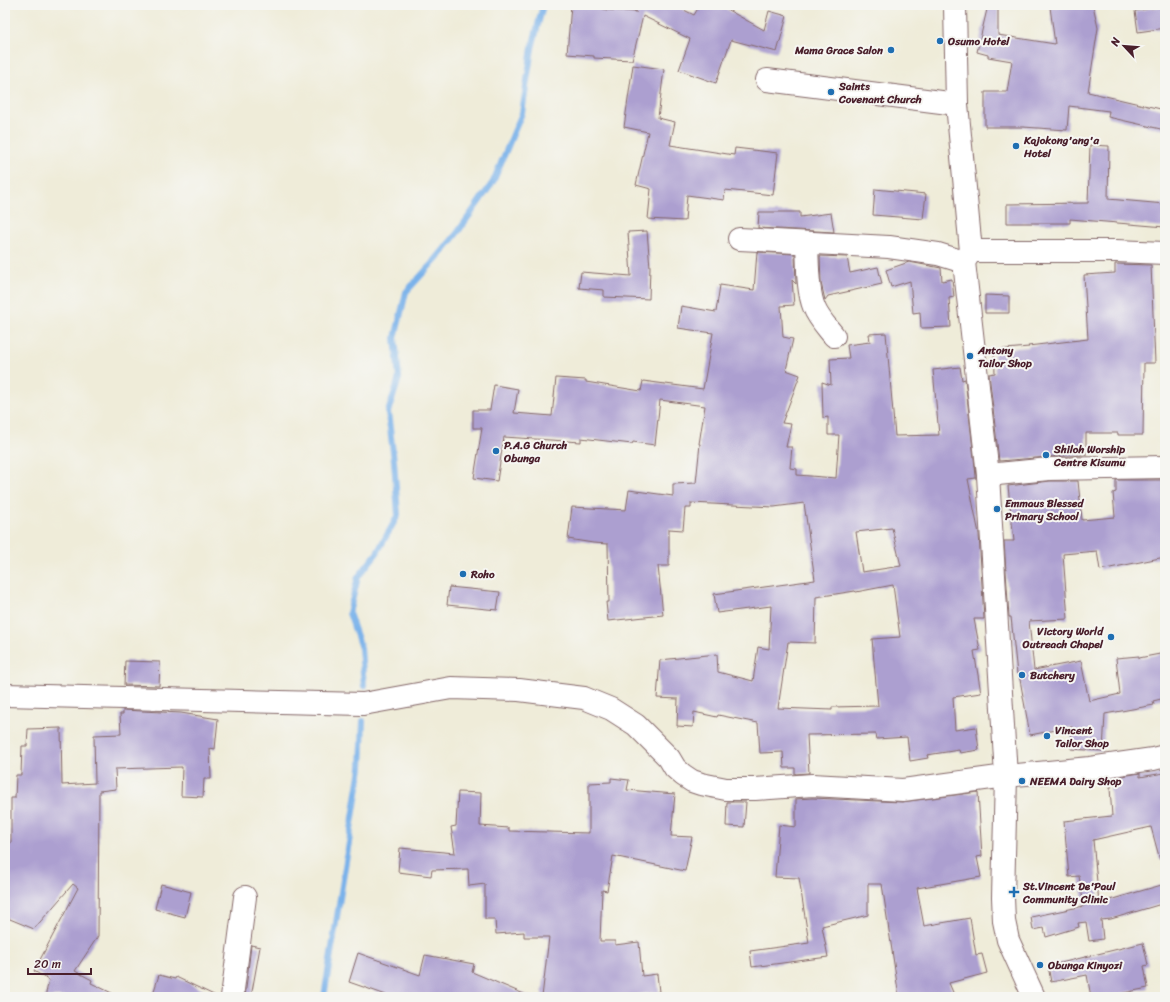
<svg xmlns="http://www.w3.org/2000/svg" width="1170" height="1002" font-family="Sriracha,sans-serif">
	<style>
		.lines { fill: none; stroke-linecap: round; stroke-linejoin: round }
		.stream { stroke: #7ab2ea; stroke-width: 6 }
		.building { fill: #ac9fd0; fill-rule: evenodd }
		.minor-casing { stroke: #846768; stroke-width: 24 }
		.minor { stroke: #fff; stroke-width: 22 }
		.poi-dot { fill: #1f6fb2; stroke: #f6f6f2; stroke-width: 1.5 }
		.labels { text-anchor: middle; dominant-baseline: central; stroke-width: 4; stroke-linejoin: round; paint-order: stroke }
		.poi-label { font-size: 11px; font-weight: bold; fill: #4a1f2b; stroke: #f6f6f2; text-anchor: start }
	</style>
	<rect width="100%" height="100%" fill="#f6f6f2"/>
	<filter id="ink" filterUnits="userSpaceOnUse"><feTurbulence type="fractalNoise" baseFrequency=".025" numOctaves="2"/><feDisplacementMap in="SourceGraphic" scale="8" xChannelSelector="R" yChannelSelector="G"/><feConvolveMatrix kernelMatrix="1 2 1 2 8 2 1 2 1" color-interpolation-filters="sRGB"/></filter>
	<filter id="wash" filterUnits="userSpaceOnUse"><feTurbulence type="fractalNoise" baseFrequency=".012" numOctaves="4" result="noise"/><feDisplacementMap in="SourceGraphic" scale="16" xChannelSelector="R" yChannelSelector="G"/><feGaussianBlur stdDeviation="0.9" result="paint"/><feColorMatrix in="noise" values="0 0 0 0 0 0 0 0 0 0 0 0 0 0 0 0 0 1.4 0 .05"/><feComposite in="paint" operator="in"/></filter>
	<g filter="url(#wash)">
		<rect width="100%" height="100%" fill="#efecd9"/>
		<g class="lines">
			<g class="stream">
				<path d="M364,686L361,648L349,613L358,577L377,553L398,515L394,461L388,412L399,378L395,338L406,292L436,259L455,236L493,182L522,113L532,48L543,5"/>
				<path d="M324,997L361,768L363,721"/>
			</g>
		</g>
		<g id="blocks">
			<g class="building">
				<path d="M571,5H590L607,10L637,12L622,5H674L694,15L700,5H719L764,30L769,11L787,16L777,52L731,40L716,83L679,70L690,39L643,16L632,60L594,58V56L567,54Z"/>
				<path d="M988,5H998V35L1055,44L1050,7L1093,5L1098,28L1088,92L1165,110V130L1108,117L1109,111L1069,106L1067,130L1023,127H985V92H1007L1012,61L988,57V55L977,52Z"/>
				<path d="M1163,6L1165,28L1138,32L1135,11Z"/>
				<path d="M633,65L664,69L658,118L675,122L670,145L734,155L735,148L778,153L773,195L725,190L724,200L687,195L685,221L648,219L651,189L636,185L648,132L624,127Z"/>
				<path d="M1090,145L1109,146L1108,199L1165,204V227L1070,219V223H1007V204L1088,203Z"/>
				<path d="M875,189L926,194L923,219L873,215Z"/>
				<path d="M759,212H800V217L831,213L834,232L758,228Z"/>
				<path d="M647,231L650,267L649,299L604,297V290L579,288L581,272L631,276L628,232Z"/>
				<path d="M757,252L795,254L796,284L792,280L794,305L781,306L783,337L793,339L786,370L800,375L782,423L791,424L786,447H792L790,468L797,469V475L836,478L839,435H828V417L823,418L822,382L831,385L830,359L849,358L847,345L870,342L869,334L886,333L895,436L939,435L933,370L960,367L962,380L965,379L976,476V478L968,479L979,534L984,619H974L980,650L974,651L981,693L953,697L955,730L976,727L979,750L960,753L959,750L927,755L928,758L910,761L907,737L877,739L876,734L807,735L809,773L795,774V768H784L783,752L760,753L758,723L718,715L717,717L694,712L693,727L677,726L678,699L657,698L660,660L717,654L718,672L753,681L758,647L769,649L771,606L717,613L714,594L815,580L804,503L774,507L691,503V508H685L683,530L669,529V566H658L663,615L608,621L606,602H609L608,544L593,543L568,539L572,507L626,510L629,490L673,496V484L696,483L700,444H699L705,406L660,400L655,445L633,442L632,444L581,438V442L504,437L497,481L474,478L482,428H473V410H490L494,385L518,389L514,413L552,416L556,378L586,380V382L641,391L643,381L703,389L713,333L678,328L681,306L716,312L720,285L754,290ZM892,528L901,566L862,572L856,532ZM893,585L900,637L872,639L878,706L832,707V710L778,708L788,642L815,643L816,597L855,591L856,592Z"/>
				<path d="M820,256L847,257L850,273L878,267L882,284L828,296L825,300L821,283Z"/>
				<path d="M909,262L941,268L942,281L952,279L954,297L949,298L951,327L921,328L920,312L913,313L910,281L891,287L886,270Z"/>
				<path d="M1115,264L1151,265L1155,363H1144L1143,435H1118V433H1086V455L1048,457L999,461L989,374L995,373L994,350L1029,347L1028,346L1088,339L1084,275L1115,273Z"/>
				<path d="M985,295L1009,296V313H985Z"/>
				<path d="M1116,480H1165V557L1100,570L1097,551L1063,554L1068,619L1029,621L1034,670L1081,661L1089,701L1120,694L1116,658L1139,656V658L1165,653V698L1153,701L1154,705L1105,714L1103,751L1071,749L1072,727L1030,735L1019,674H1017L1011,617H1009L1004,541H1014L1008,486L1050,481H1078L1082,520L1115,517L1113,493L1116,492Z"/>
				<path d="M449,587L500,592L497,610L447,605Z"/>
				<path d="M125,661L160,662L159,686L124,685Z"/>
				<path d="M123,710L181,713L218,719L215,749L210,748L211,779H204L203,797L181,796L182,767L115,769L116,789L99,791L98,936L75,971L92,980L91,983L120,997H45L49,980L34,971L78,888L73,884L34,929L5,917V841L11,843V798H15L16,775H21L22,746H27L28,729L61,728L62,785L95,783L94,735L121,734L120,714H123Z"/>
				<path d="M1140,773V777L1164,773L1165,783V860H1160L1151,827L1093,840L1099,903L1165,884V903L1111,919L1101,920L1103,939L1089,941L1086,922L1078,923L1079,927L1046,937L1044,928L1033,930L1031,917L1084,906L1079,876L1069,877L1064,821L1112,816L1110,788H1111L1110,778Z"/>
				<path d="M611,778L629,780L627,790L675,794L671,836L692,837L685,871L613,856L607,891L602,890L600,941H615V945L639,942L642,976L657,974L659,992L634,995V997H542L549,937H524V932L496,934L495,919H485V884L469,886L468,869L432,870L431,876L398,872L400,848L455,853L451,827L456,826L458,792L481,793L480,826L509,828V831L589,833V783L611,782Z"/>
				<path d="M978,792L982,856L977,857L981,877L917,888L924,926L970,918L976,955L982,954L987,973L949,983L955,997H899L882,884H868V915L822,926L828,957L752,967L750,951L809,943L799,878L775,877L779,825L796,827V799L812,798L902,802Z"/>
				<path d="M727,802H746L744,827L726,826Z"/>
				<path d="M161,884L191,892L185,917L155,909Z"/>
				<path d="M1143,943L1148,965L1144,966L1148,988L1104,997H1091L1087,975L1051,982L1048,966Z"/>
				<path d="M251,945L260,947L251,997H245Z"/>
				<path d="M358,953L420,975L425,955L474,964L472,972L531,997H392L349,982Z"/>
				<path d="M159,975L175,979L176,977L218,997H152Z"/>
			</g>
		</g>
	</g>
	<g filter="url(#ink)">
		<use href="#blocks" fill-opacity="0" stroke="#846768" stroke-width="1"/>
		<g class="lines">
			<defs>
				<g id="minor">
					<path d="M955,5L957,104L971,251L964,262L988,475L1006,776L1003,897L1004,921L1008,940L1034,997"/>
					<path d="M767,80L957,104"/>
					<path d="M739,239L889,247L938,254L964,262"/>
					<path d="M807,244C808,262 807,290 814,307C818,318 827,327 834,336"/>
					<path d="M971,251H1116L1165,253"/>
					<path d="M988,475L1049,469L1165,467"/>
					<path d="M5,695L363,704L451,688L519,690L584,698L611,709L636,725L669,758L675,768L683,775L692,781L701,784L726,789H755L812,785L903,790L1006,776L1090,768L1153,759L1165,756"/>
					<path d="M232,997L245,897"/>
				</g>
			</defs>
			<use href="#minor" class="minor-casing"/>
			<use href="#minor" class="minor"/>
		</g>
	</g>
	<g class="poi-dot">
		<circle cx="940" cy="41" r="4"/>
		<circle cx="891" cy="50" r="4"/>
		<circle cx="831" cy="92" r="4"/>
		<circle cx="1016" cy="146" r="4"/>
		<circle cx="970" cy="356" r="4"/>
		<circle cx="496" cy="451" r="4"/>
		<circle cx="1046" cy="455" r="4"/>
		<circle cx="997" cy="509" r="4"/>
		<circle cx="463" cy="574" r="4"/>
		<circle cx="1111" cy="637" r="4"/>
		<circle cx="1022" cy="675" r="4"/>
		<circle cx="1047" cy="736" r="4"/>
		<circle cx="1022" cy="781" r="4"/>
		<path d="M1012 886h4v4h4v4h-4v4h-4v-4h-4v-4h4z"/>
		<circle cx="1040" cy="965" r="4"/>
	</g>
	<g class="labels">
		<g class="poi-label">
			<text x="948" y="41">Osumo Hotel</text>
			<text x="883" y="50" text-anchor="end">Mama Grace Salon</text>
			<text x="839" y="86">Saints<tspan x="839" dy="13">Covenant Church</tspan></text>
			<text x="1024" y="140">Kajokong'ang'a<tspan x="1024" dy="13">Hotel</tspan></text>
			<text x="978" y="350">Antony<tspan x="978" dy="13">Tailor Shop</tspan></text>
			<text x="504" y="445">P.A.G Church<tspan x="504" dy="13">Obunga</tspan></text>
			<text x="1054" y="449">Shiloh Worship<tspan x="1054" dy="13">Centre Kisumu</tspan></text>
			<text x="1005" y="503">Emmaus Blessed<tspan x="1005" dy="13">Primary School</tspan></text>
			<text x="471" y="574">Roho</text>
			<text x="1103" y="631" text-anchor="end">Victory World<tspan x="1103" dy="13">Outreach Chapel</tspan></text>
			<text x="1030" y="675">Butchery</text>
			<text x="1055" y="730">Vincent<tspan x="1055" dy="13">Tailor Shop</tspan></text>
			<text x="1030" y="781">NEEMA Dairy Shop</text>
			<text x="1023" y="886">St.Vincent De'Paul<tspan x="1023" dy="13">Community Clinic</tspan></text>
			<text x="1048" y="965">Obunga Kinyozi</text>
		</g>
	</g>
	<rect width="1170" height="1002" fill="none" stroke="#f6f6f2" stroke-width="20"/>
	<g transform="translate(1124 46) rotate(296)" stroke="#f6f6f2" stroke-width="3" paint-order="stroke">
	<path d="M0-3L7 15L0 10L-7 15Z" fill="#4a1f2b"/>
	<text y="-6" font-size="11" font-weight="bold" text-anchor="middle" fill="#4a1f2b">N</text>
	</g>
	<path d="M28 968v6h63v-6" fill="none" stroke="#4a1f2b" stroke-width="2"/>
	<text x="34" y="968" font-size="12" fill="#4a1f2b" stroke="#f6f6f2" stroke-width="3" paint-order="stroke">20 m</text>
</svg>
